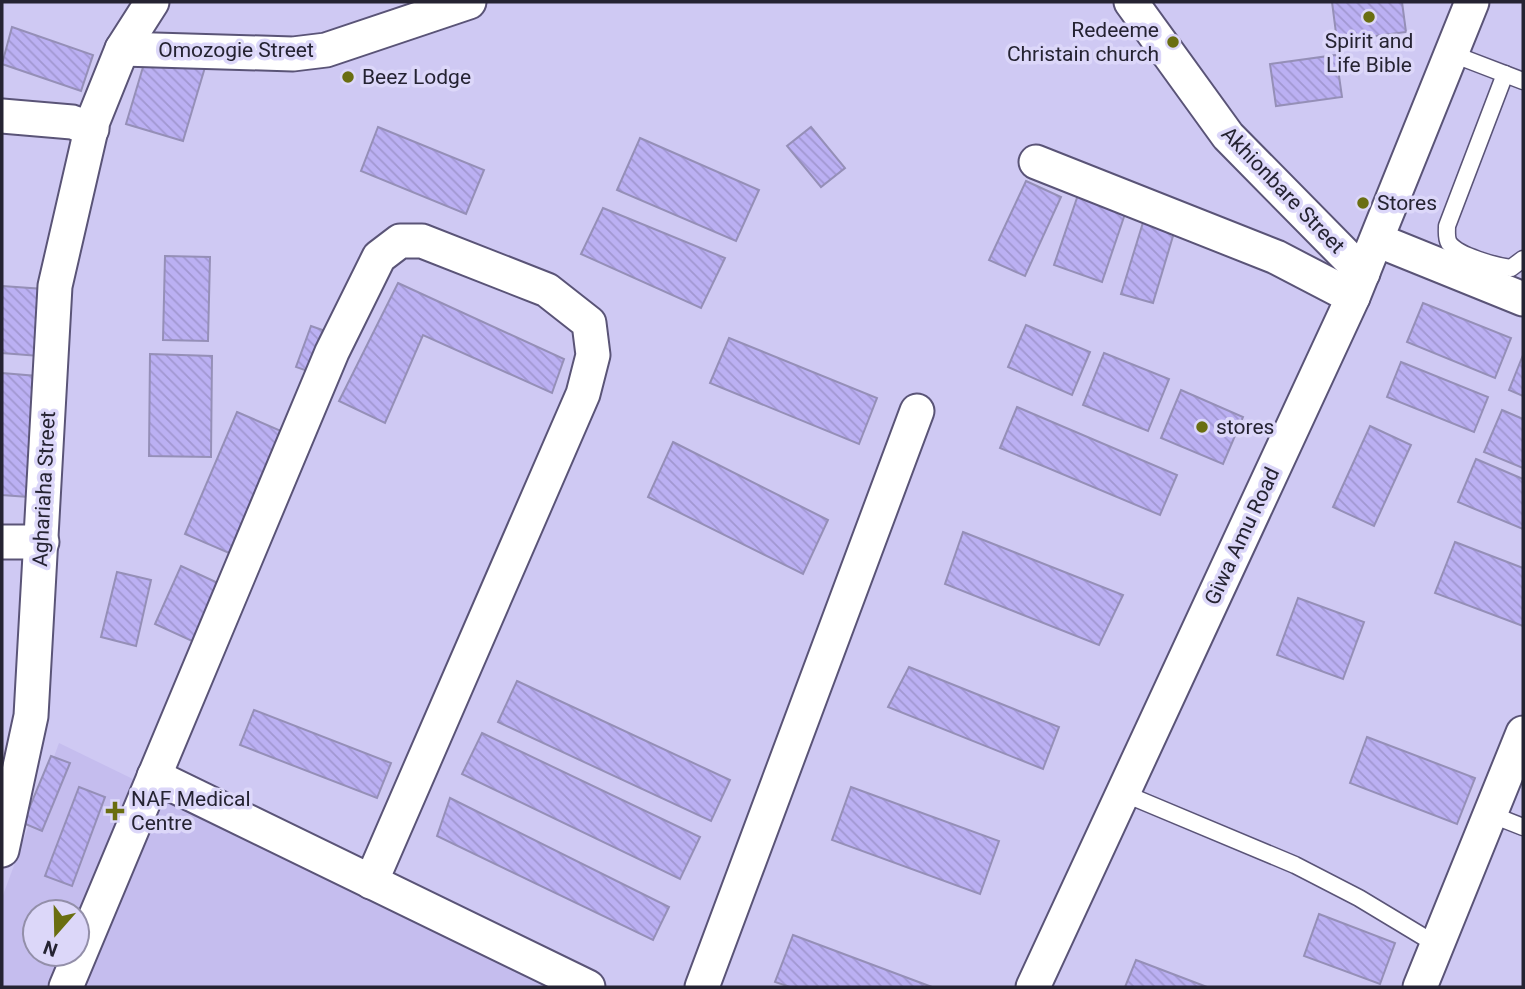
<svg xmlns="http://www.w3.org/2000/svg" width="1525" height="989" font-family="Roboto,sans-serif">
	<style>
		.built { fill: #c5bdee; fill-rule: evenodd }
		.building { fill: url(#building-back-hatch); stroke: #958fb7; stroke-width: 2 }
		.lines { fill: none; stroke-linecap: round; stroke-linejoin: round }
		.service-casing { stroke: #5a5477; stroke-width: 19 }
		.minor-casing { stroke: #5a5477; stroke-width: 37 }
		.service { stroke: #fff; stroke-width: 16 }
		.minor { stroke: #fff; stroke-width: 33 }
		.poi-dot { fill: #6a6e11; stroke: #dcd7f9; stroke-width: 2.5 }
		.labels { text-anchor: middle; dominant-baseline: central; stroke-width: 7; stroke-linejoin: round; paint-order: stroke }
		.poi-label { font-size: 21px; fill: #252332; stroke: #dcd7f9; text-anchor: start }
		.street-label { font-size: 21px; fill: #252332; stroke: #dcd7f9 }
	</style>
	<defs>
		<pattern id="building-back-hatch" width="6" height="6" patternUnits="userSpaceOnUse" patternTransform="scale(1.75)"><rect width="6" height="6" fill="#bbb0f3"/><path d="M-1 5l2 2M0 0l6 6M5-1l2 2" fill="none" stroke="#a197d1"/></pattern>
	</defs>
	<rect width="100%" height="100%" fill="#cfc9f3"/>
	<path class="built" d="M59,743L560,987H2V898ZM35,912H77V954H35Z"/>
	<g class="building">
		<path d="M1332,2H1402L1406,32L1337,41Z"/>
		<path d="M12,27L93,55L81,91L2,64Z"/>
		<path d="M149,47L206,64L183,141L126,124Z"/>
		<path d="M1336,55L1342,97L1276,106L1270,64Z"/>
		<path d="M378,127L484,170L466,214L361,171Z"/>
		<path d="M811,127L845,168L821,187L787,146Z"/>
		<path d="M640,138L759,190L736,241L617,190Z"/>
		<path d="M1026,181L1061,197L1025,276L989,260Z"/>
		<path d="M1079,192L1127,208L1102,282L1054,265Z"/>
		<path d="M603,208L725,258L701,308L581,254Z"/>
		<path d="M1145,216L1176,226L1153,303L1121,294Z"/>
		<path d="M165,256L210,257L208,341L163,340Z"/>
		<path d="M398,283L564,359L552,393L423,335L385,423L339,401Z"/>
		<path d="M2,286L44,289L39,356L2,353Z"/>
		<path d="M1423,303L1511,338L1495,378L1407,342Z"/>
		<path d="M1026,325L1090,352L1072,395L1008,367Z"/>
		<path d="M311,326L337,335L322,376L296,367Z"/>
		<path d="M729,338L877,398L859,444L710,383Z"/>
		<path d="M1104,353L1169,379L1148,431L1083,405Z"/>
		<path d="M150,354L212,356L211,457L149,456Z"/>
		<path d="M1523,355V396L1509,390Z"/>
		<path d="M1401,362L1488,397L1474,432L1387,397Z"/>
		<path d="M2,373L37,376L28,497L2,495Z"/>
		<path d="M1181,390L1243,417L1223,464L1161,438Z"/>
		<path d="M1017,407L1177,475L1160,515L1000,448Z"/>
		<path d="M1502,410L1523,419V468L1484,452Z"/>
		<path d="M237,412L281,431L229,553L185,534Z"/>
		<path d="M1370,426L1411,445L1374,526L1333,507Z"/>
		<path d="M673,442L828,520L803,574L648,497Z"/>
		<path d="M1476,459L1523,479V529L1458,502Z"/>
		<path d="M963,532L1123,595L1099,645L945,584Z"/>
		<path d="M1455,542L1523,568V626L1435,593Z"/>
		<path d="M181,566L218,583L192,641L155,624Z"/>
		<path d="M117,572L151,580L136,646L101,637Z"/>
		<path d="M1298,598L1364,622L1343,679L1277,655Z"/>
		<path d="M909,667L1059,727L1043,769L888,707Z"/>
		<path d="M517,681L730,780L711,821L498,722Z"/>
		<path d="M254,710L391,763L377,798L240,745Z"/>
		<path d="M482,733L700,837L680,879L462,774Z"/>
		<path d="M1367,737L1475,778L1457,824L1350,783Z"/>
		<path d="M51,756L70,763L42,831L23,823Z"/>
		<path d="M79,787L105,797L72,886L45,876Z"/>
		<path d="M851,787L999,841L980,894L832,840Z"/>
		<path d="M450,798L669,907L653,940L437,836Z"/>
		<path d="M1319,914L1395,943L1380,984L1304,956Z"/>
		<path d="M793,935L932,987H790L775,982Z"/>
		<path d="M1136,960L1207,987H1125Z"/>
	</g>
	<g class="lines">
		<defs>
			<g id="service">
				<path d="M1450,53L1523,81"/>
				<path d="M1505,74L1447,226C1447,232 1446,238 1449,243C1458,256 1496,266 1511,268L1523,259"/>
				<path d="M1123,793L1295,865L1359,898L1437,945"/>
				<path d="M1490,814L1523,827"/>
			</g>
			<g id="minor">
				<path d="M1131,2L1228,136L1363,273"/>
				<path d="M122,49L293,54L326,50L469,2"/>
				<path d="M2,116L72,122L92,129"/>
				<path d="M1036,162L1276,257L1353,297"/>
				<path d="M1377,240L1523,299"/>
				<path d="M2,542H42"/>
				<path d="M154,776L588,987"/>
				<path d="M2,850L31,716L55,286L93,121L122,49L152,2"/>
				<path d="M66,987L332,352L379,257L400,241H422L547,290L589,323L593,355L583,394L371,882"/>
				<path d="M702,987L917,411"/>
				<path d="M1033,987L1353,297L1472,2"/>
				<path d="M1420,987L1523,733"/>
			</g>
		</defs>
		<use href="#service" class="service-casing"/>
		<use href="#minor" class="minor-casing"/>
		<use href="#service" class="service"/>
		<use href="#minor" class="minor"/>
	</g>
	<g class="poi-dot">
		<circle cx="1369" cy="17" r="7"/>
		<circle cx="1173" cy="42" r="7"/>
		<circle cx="348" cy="77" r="7"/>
		<circle cx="1363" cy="203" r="7"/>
		<circle cx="1202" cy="427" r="7"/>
		<path d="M111.5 800.5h7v7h7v7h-7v7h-7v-7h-7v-7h7z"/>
	</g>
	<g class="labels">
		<g class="poi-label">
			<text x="1159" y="30" text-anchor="end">Redeeme<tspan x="1159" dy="24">Christain church</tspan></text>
			<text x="1369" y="41" text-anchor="middle">Spirit and<tspan x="1369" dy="24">Life Bible</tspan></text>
			<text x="362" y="77">Beez Lodge</text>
			<text x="1377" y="203">Stores</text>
			<text x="1216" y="427">stores</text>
			<text x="131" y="799">NAF Medical<tspan x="131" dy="24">Centre</tspan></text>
		</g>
		<g class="street-label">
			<text x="236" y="50">Omozogie Street</text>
			<text transform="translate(1283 190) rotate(46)">Akhionbare Street</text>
			<text transform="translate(44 489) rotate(-87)">Aghariaha Street</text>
			<text transform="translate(1242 536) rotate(-65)">Giwa Amu Road</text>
		</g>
	</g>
	<rect width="1525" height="989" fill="none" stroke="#252332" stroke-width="7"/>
	<g transform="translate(56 933) rotate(200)"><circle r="33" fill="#dcd7f9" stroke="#938fa9" stroke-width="2"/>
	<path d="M0-5L12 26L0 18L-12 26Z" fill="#6a6e11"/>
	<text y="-10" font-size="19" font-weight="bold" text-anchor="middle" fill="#252332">N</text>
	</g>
</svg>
